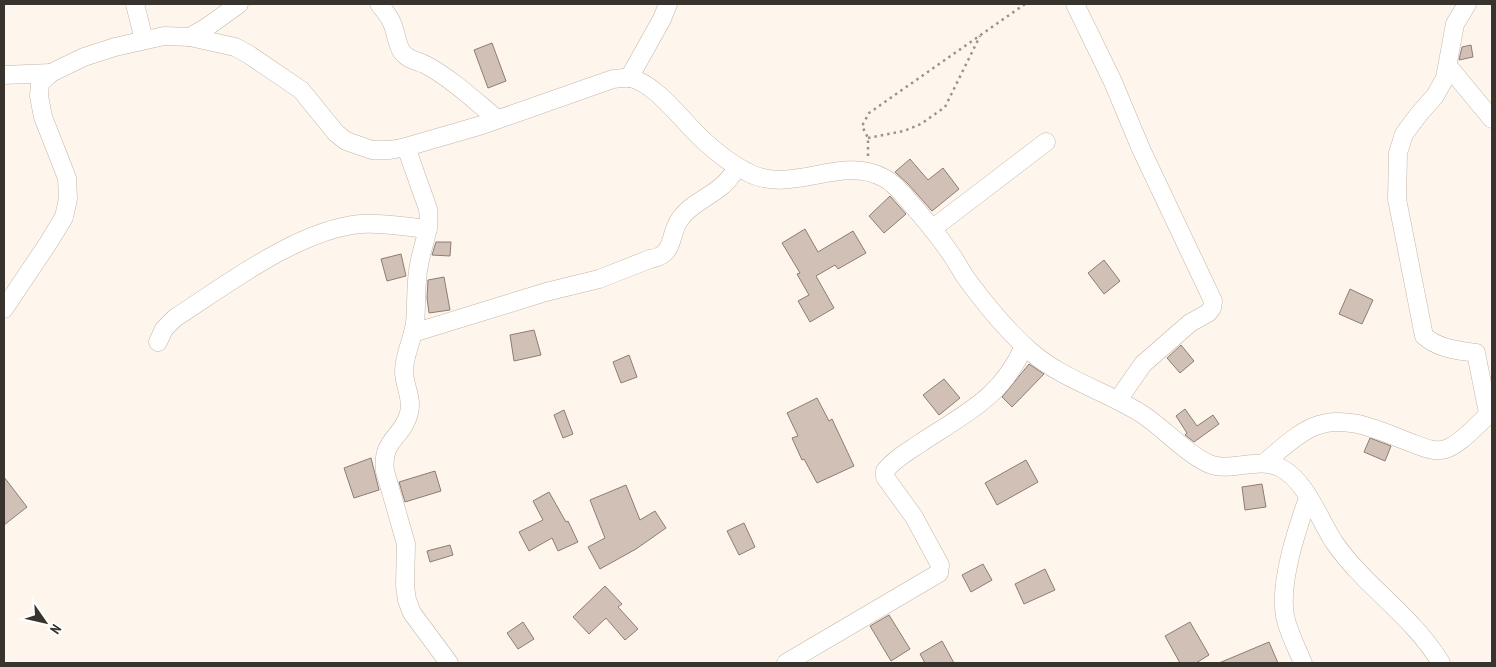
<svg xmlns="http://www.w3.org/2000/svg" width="1496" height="667" font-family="'PT Sans Narrow',sans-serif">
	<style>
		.building { fill: #d1c0b6; stroke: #8d7d73 }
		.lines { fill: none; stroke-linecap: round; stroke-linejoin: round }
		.minor-casing { stroke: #c3b5a8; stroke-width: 19 }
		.path { stroke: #9a938d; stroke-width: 2.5; stroke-dasharray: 2.5 4; stroke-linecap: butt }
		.minor { stroke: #fff; stroke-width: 18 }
	</style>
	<rect width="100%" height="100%" fill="#fef5ed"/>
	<g class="building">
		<path d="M492,43L506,81L488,88L474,50Z"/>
		<path d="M1471,45L1473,57L1459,60L1462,47Z"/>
		<path d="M910,159L928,180L943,168L959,189L932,211L908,184L895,172Z"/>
		<path d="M890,196L906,214L884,233L869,216Z"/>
		<path d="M805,229L818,252L853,231L866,253L838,269L835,265L816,276L834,308L810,322L798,301L809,295L797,274L800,273L782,243Z"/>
		<path d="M436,242H451L450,256L432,255Z"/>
		<path d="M401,254L406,276L387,281L381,259Z"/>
		<path d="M1104,260L1120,281L1104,294L1088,273Z"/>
		<path d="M444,277L450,310L429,313L427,298L428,280Z"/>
		<path d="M1350,289L1373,300L1362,324L1339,314Z"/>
		<path d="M534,330L541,355L514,361L510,335Z"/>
		<path d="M1181,345L1194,361L1180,373L1167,358Z"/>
		<path d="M629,355L637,377L621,383L613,362Z"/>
		<path d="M1029,364L1044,374L1012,407L1002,397Z"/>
		<path d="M944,379L960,398L939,415L923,395Z"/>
		<path d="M817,398L829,421L832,419L854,466L817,483L804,459L802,460L792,438L798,436L787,413Z"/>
		<path d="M1185,409L1197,426L1213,415L1219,424L1194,442L1185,435L1187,433L1176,416Z"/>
		<path d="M564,410L573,434L563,438L554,415Z"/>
		<path d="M1370,438L1391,446L1385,461L1364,452Z"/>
		<path d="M371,458L379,490L354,498L344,468Z"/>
		<path d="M1026,460L1038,482L997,505L985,483Z"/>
		<path d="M435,471L441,491L405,502L399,482Z"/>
		<path d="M4,477L27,507L4,525Z"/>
		<path d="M1262,484L1266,507L1245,510L1242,487Z"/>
		<path d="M626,485L640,520L655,511L666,528L636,549L600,569L588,547L605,538L590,500Z"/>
		<path d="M549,492L566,522L568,521L578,542L558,551L552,538L529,551L519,532L543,520L533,501Z"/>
		<path d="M744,523L755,547L739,555L727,531Z"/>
		<path d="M450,545L453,555L430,562L427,551Z"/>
		<path d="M983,564L992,580L971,592L962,575Z"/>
		<path d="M1045,569L1055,590L1024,604L1015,584Z"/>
		<path d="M605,586L622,604L618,607L638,629L625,640L606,618L589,634L573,617Z"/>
		<path d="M889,615L910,649L891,661L870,626Z"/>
		<path d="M523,622L534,639L518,649L507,633Z"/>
		<path d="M1190,622L1209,655L1196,663H1180L1165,636Z"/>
		<path d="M942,641L954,663H925L920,654Z"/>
		<path d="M1269,642L1278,663H1219Z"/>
	</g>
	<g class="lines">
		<defs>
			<g id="minor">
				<path d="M135,4L144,40"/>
				<path d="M379,4C384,10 389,16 392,23C396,32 397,45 402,52C409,61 417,60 426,65C452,79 474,100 497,119"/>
				<path d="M1075,4L1113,82L1141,149L1213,301L1212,308L1208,313L1190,323L1143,364L1118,400"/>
				<path d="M190,37L207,27L239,4"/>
				<path d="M1448,66L1492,119"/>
				<path d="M4,75L51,73"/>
				<path d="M629,78L662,19L668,4"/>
				<path d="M406,147L428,209C431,229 422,246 419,265C415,284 417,304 415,323C413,339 404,355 404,371C404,386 413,398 409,413C403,438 381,439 385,471L406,544L405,586L407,600L412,613L449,663"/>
				<path d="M932,229L1046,142"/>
				<path d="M4,309L49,242L64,217L68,199L67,178L43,117L39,96L40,83L51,73L84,57L115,47L164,36L190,37L235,47L248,54L301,90L336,133L346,141L372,150H390L406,147L482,125L613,79C618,79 625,77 630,78C656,83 684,123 703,140C716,152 731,164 747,172C791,196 841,154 884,178C894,183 901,192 908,200C922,216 936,232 948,250C955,259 960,269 966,278C985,304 1005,329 1030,351C1063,380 1106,391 1142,414C1165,429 1188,456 1212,465C1232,472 1259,456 1281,468C1306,481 1319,519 1334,542C1365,587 1412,615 1441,663"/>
				<path d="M413,333L546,292L599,279L650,259C676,255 668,236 680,219C690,204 710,197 723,185C729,180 733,173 738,167"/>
				<path d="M158,342L164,329L175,318C226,285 298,230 360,224C382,222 406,227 428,229"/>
				<path d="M1264,463C1279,451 1295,435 1313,427C1345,413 1380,431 1409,442C1421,446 1433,453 1446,449C1460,444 1474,428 1485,418L1488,413L1476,353C1457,350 1439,349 1424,336L1397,199L1398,153L1404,134L1419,114L1435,96L1445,78L1455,24L1467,4"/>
				<path d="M786,663L939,573L940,565L914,517L885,477V471C894,459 909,451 922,442C966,413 1002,397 1024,346"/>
				<path d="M1303,663C1297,648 1288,632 1285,616C1279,582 1297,529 1308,498"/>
			</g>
		</defs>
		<use href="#minor" class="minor-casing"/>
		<g class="path">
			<path d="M868,138L904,131L921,124L945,107L980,36"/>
			<path d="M868,156V138L862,126L869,113L1025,4"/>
		</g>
		<use href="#minor" class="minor"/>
	</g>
	<rect width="1496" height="667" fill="none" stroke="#39332e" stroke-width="10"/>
	<g transform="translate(45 622) rotate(124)" stroke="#ffffff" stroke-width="4" paint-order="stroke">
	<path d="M0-4L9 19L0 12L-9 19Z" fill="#39332e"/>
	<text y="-8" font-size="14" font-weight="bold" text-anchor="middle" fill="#39332e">N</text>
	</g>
</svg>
